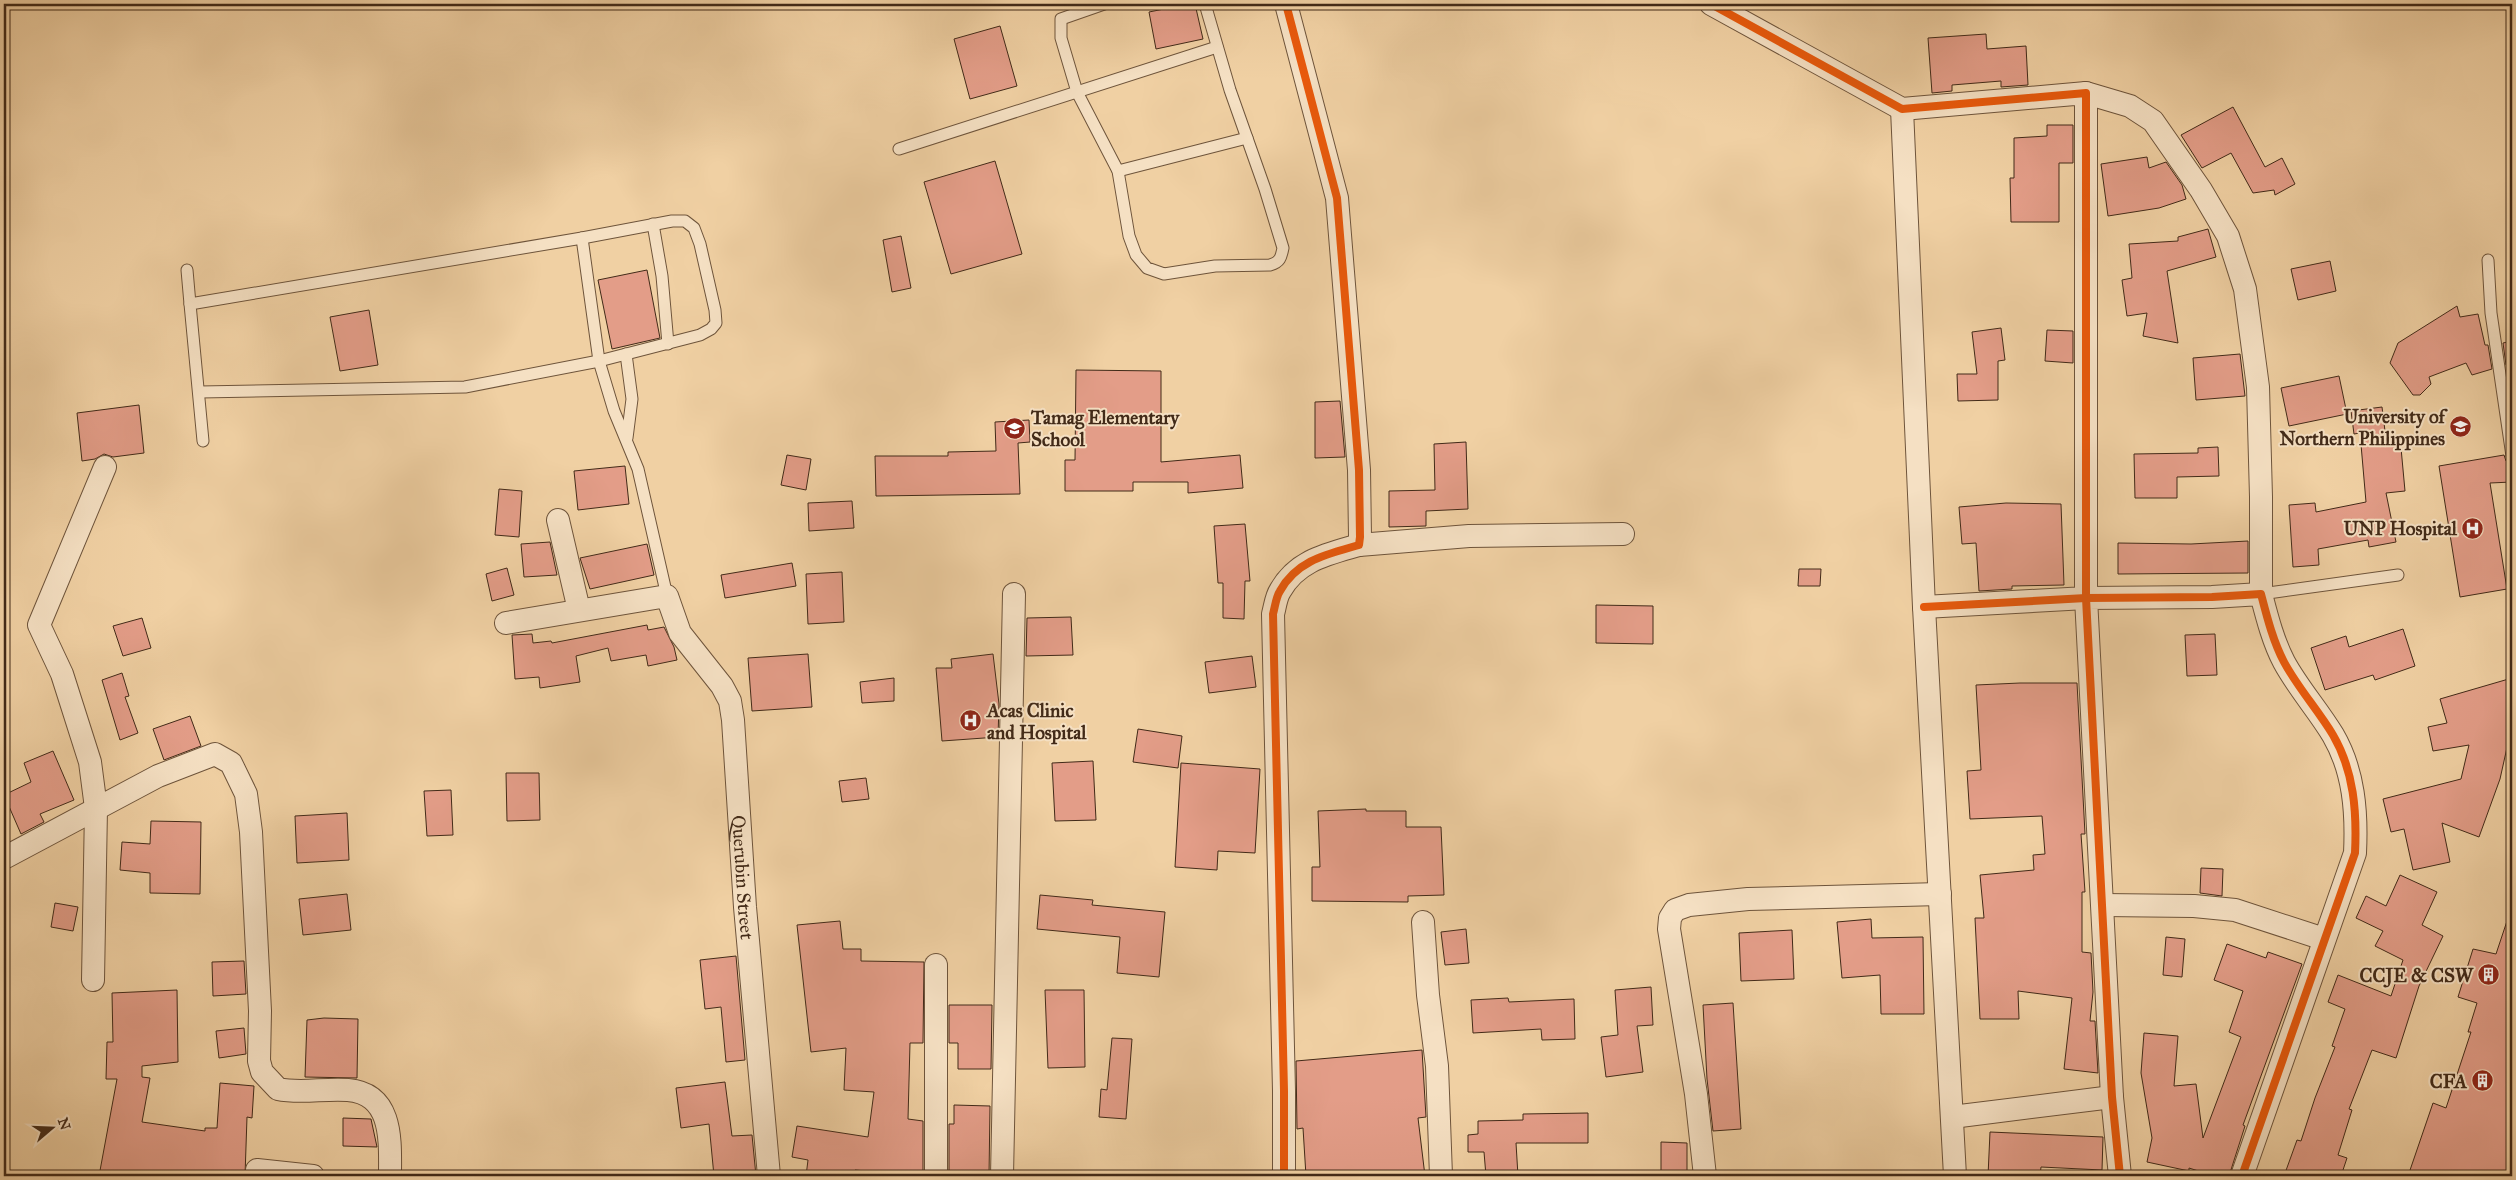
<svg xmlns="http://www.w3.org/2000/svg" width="2516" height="1180" font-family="'IM FELL Great Primer',serif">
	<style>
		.building { fill: #e39d88; stroke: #422a18 }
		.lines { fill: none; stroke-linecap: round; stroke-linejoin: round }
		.lane-casing { stroke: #6e543b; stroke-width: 13 }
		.street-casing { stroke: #6e543b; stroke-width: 24 }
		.lane { stroke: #f5e0c3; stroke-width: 11 }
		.street { stroke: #f5e0c3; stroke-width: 22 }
		.cycleway-casing { stroke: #f5e0c3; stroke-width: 11 }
		.cycleway { stroke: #e8590c; stroke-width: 8 }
		.labels { text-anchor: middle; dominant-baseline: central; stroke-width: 4; stroke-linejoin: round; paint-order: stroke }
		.poi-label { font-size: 19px; font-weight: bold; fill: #422a18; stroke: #f5e0c3; text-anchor: end }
		.street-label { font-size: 19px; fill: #422a18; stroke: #f5e0c3 }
	</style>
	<rect width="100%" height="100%" fill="#f0d0a3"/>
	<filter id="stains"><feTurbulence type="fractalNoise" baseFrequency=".004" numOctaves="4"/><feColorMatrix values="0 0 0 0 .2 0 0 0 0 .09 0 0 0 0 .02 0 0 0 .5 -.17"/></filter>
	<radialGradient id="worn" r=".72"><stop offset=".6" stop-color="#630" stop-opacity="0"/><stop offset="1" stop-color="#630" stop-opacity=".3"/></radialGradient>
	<g class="building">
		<path d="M1189,4H1195L1203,39L1156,49L1149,12Z"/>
		<path d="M1000,26L1017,86L970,99L954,39Z"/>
		<path d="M1986,34L1987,49L2026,46L2028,85L2001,87V81L1952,85V91L1932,93L1928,38Z"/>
		<path d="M2233,107L2265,167L2282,158L2295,184L2275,195L2274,190L2253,193L2231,153L2202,168L2181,135Z"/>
		<path d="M2047,125H2073V163H2059V222H2011L2010,178H2014V138L2047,136Z"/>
		<path d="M2147,157L2149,168L2166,162L2182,185L2186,199L2159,208L2108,216L2101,164Z"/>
		<path d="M995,161L1022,254L951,274L924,182Z"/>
		<path d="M2208,229L2216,257L2167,271L2178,343L2143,336L2147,313L2127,316L2122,280L2132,278L2129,244L2178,241V237Z"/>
		<path d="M901,236L911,288L892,292L883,240Z"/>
		<path d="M2330,261L2336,291L2298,300L2291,269Z"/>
		<path d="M647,270L660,338L612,349L598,280Z"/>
		<path d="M2457,306L2460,317L2478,314L2485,345H2488L2492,369L2472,375L2466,363L2429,377L2431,384L2420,395H2413L2390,363L2398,343Z"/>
		<path d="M369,310L378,365L340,371L330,317Z"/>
		<path d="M2001,328L2005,360L1998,361V400L1958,401L1957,374H1977L1972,332Z"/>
		<path d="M2047,330L2073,331V363L2045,361Z"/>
		<path d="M2512,341V363L2506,365L2503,343Z"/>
		<path d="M2240,354L2245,396L2196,400L2193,358Z"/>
		<path d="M1076,370L1161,371V462L1240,455L1243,488L1188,493V482H1133V491H1065V460H1075Z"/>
		<path d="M2339,376L2347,414L2289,426L2281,388Z"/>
		<path d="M1340,401L1345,457L1315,458V402Z"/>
		<path d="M139,405L144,453L113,457L104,454L95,459L82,461L77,413Z"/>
		<path d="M2382,407L2386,439L2400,437L2405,491L2386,493L2396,542L2369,547L2368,540L2318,549L2319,565L2293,567L2289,505L2315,503L2316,512L2366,502L2360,433L2354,434L2351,411Z"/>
		<path d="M1029,420L1030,442L1018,443L1020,494L876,496L875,456H948V452L996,451L995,422Z"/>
		<path d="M1466,442L1468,509L1426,511V526L1389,527V491L1435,490L1434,444Z"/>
		<path d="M2218,447L2219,476L2177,477V498H2135L2134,454L2198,453V448Z"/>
		<path d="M787,455L811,459L806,490L781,485Z"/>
		<path d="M2504,455L2506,461L2512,463V482L2490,483L2507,589L2460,597L2439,466Z"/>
		<path d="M625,466L629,504L578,510L574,471Z"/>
		<path d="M499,489L522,491L519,537L495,535Z"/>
		<path d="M852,501L854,528L809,531L808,503Z"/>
		<path d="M2006,503L2061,504L2064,585L2012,586V589L1979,591L1976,543L1962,544L1959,507Z"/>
		<path d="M1245,524L1250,581H1245L1244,619L1223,618V583H1218L1214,526Z"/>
		<path d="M2248,541V573L2118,574V543L2191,544Z"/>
		<path d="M550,542L557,575L524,577L521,544Z"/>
		<path d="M647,544L654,575L590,589L580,558Z"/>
		<path d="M792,563L796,586L725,598L721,575Z"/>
		<path d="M507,568L514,595L492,601L486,574Z"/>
		<path d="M1799,569H1821L1820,586H1798Z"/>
		<path d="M842,572L844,622L808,624L806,574Z"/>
		<path d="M1596,605L1653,606V644L1596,643Z"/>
		<path d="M1071,617L1073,655L1026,656L1027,618Z"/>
		<path d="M142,618L151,648L123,656L113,626Z"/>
		<path d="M647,625L648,630L664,627L674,647L677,660L648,666L646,655L611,661L608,648L576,656L580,682L540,688L539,677L515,679L512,635L532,634L533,643L551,641L552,643Z"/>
		<path d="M2403,629L2415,666L2375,680L2373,675L2325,690L2311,648L2346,636L2349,647Z"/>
		<path d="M2215,634L2217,675L2187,676L2185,635Z"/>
		<path d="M808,654L812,707L752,711L748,658Z"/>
		<path d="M993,654L999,704L998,737L942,741L936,668H952L951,659Z"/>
		<path d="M1252,656L1256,687L1209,693L1205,662Z"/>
		<path d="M122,673L129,696L125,697L138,733L120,740L102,680Z"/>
		<path d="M894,678V701L862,703L860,682Z"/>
		<path d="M2512,678V725L2500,779L2479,837L2442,823L2450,862L2413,870L2404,829L2391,832L2383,799L2461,779L2469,745L2433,751L2428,727L2447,723L2440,699Z"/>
		<path d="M2020,683H2077L2085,834H2081L2085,892H2082V952L2091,953L2093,992L2090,1021H2095L2098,1073L2064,1069L2072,998L2018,991L2019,1019H1980L1975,918H1984L1980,875L2034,870L2033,855L2045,854L2042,816L1970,819L1967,771L1981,770L1976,685Z"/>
		<path d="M190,716L201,746L164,760L153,729Z"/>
		<path d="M1138,729L1182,736L1178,768L1133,762Z"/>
		<path d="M53,751L74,800L40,814L44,822L21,834L4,795L31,782L24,763Z"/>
		<path d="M1093,761L1096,820L1055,821L1052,763Z"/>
		<path d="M1181,763L1260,769L1255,853L1218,851L1217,870L1175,867Z"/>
		<path d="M506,773H539L540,820L507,821Z"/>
		<path d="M866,778L869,799L842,802L839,781Z"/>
		<path d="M451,790L453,835L427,836L424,791Z"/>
		<path d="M1366,809V811H1406V827H1441L1444,895L1408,896V902L1312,901V867H1320L1318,811Z"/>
		<path d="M347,813L349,860L297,863L295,816Z"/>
		<path d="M151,821L201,822L200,894L150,893V873L120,870L122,842L150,844Z"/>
		<path d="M2201,868L2223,869L2222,896L2200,893Z"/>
		<path d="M2400,875L2437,892L2422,925L2443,936L2419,986L2396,1058L2372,1050L2349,1109L2352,1110L2338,1155L2347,1158L2341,1176H2284L2297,1140L2301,1141L2315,1098L2335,1047L2332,1046L2345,1009L2328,1002L2338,975L2391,996L2403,960L2375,946L2383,931L2356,918L2366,896L2386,906Z"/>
		<path d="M347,894L351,930L303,935L299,899Z"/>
		<path d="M1040,895L1093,900L1092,905L1165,912L1159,977L1117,973L1120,937L1037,929Z"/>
		<path d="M55,903L78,907L73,931L51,927Z"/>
		<path d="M2509,915L2512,916V1176H2408L2433,1103L2446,1108L2471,1032H2468L2477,1003L2458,997L2473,949L2496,954Z"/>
		<path d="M1871,919L1872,938L1923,937L1924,1014H1881L1880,975L1842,978L1837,922Z"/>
		<path d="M840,921L843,949H861V961L924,962L923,1043H910L908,1119L923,1121V1176L855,1170L854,1176H806L808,1160L792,1157L797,1126L868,1137L874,1092L844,1090L846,1048L811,1052L797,925Z"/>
		<path d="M1466,929L1469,963L1445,965L1441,932Z"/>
		<path d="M1792,930L1794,979L1741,981L1739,933Z"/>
		<path d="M2166,937L2185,939L2182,977L2163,975Z"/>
		<path d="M2227,944L2266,958L2268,952L2302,964L2243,1125L2245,1126L2229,1176H2214L2189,1168V1171L2147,1162L2152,1138L2141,1073L2144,1033L2178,1036L2174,1086L2196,1084L2203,1138L2241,1037L2229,1032L2243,991L2214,980Z"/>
		<path d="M736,956L745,1060L726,1062L721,1007L705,1009L700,960Z"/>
		<path d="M244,961L246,994L213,996L212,962Z"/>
		<path d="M1651,987L1653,1025L1637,1026L1643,1072L1606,1077L1601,1037L1618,1035L1615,990Z"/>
		<path d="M177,990L178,1062L142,1066V1077L150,1078L142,1122L205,1131V1128H217L220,1083L254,1086L252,1118L247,1117L245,1176L191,1174L190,1176H161L135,1173V1176H99L117,1079H106L107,1042H113L112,993Z"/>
		<path d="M1045,990H1084L1085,1067L1048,1068Z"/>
		<path d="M1508,998L1509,1002L1574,999L1575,1039L1542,1040L1541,1029L1473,1033L1471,1000Z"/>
		<path d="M1733,1003L1741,1129L1713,1131L1707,1079L1703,1005Z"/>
		<path d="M949,1005H992L991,1069H958V1043H949Z"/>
		<path d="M324,1018L358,1019L357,1078L305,1077L307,1020Z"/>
		<path d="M244,1028L246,1054L219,1058L216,1031Z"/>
		<path d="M1112,1038L1132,1039L1126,1119L1099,1117L1101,1089L1107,1090Z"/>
		<path d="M1422,1050L1426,1117L1418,1118L1425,1176H1306L1303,1128L1297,1129L1296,1061Z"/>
		<path d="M725,1082L732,1136L752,1135L756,1176H714L709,1124L681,1128L676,1088Z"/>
		<path d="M954,1105L990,1106L989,1176H949V1124H954Z"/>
		<path d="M1588,1113V1143H1516L1518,1176H1486L1484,1152H1468V1135L1478,1134V1121L1523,1120V1114Z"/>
		<path d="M343,1118L371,1119L377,1147L343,1146Z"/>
		<path d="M1990,1132L2103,1137L2102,1170L2041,1167L2040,1176H1988Z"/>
		<path d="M1661,1142L1687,1143V1173H1661Z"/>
	</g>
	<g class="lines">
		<defs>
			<g id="lane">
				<path d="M1104,4L1061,19V38L1077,92L1118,171L1129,236L1136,255L1147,268L1164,274L1215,266L1270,265C1280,262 1281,258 1283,248L1265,189L1230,90L1205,4"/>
				<path d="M899,149L1217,47"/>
				<path d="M1118,171L1247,138"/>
				<path d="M653,224L662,276L668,344"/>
				<path d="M2488,260L2491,313L2512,456"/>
				<path d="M187,270L190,304"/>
				<path d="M626,354L632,399L627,438"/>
				<path d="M200,392L465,387L599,361L700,335L711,329L716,323L715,310L700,244L694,228L685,221H672L582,238"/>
				<path d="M203,441L190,304L582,238L599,361L614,411L638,469L667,596"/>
				<path d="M2261,594L2398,575"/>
			</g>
			<g id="street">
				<path d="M1711,4L1902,109L2086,93V598L1924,607"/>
				<path d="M2086,93L2130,106L2153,121L2201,190L2228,236L2245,289L2258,387L2261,497V594"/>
				<path d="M1902,109L1924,607L1955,1176"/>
				<path d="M558,520L579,610"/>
				<path d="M1359,545L1469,536L1623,534"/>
				<path id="s1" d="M506,623L667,596L680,633L722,686L730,701L733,720L745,907L769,1176"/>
				<path d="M4,858L158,776L215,754L231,763L246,794L251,832L260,1011L259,1061L262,1072L278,1089C301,1094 324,1088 348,1090C394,1094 390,1142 390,1176"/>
				<path d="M2103,905L2194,906L2235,910L2324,939"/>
				<path d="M1423,922L1428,995L1437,1066L1441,1176"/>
				<path d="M93,980L96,808L90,762L62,674L39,625L105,467"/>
				<path d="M1952,1117L2112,1097"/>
				<path d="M257,1170L313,1176"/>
				<path d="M936,1176V965"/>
				<path d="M1002,1176L1014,594"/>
				<path d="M1284,1176V1091L1273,614C1275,607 1276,597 1280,591C1297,560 1328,554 1359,545L1360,537L1359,470L1337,198L1286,4"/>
				<path d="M1705,1176L1696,1094L1669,929L1670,918L1675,910L1689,905L1748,899L1940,894"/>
				<path d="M2120,1176L2112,1097L2086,598L2212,597L2261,594C2267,617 2273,641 2284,662C2298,688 2318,710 2333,735C2354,771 2357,812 2355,853L2242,1176"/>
			</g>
		</defs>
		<use href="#lane" class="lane-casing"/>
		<use href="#street" class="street-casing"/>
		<use href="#lane" class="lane"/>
		<use href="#street" class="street"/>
		<defs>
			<g id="cycleway">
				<path d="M1711,4L1902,109L2086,93V598L1924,607"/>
				<path d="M1284,1176V1091L1273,614C1275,607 1276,597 1280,591C1297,560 1328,554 1359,545L1360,537L1359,470L1337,198L1286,4"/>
				<path d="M2120,1176L2112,1097L2086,598L2212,597L2261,594C2267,617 2273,641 2284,662C2298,688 2318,710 2333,735C2354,771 2357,812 2355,853L2242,1176"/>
			</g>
		</defs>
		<use href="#cycleway" class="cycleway-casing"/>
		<use href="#cycleway" class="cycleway"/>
	</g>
	<defs>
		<symbol id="university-disc" viewBox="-11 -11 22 22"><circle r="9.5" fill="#8f2418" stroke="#f5e0c3"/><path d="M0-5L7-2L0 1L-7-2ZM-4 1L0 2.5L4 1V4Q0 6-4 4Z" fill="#fff"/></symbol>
		<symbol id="school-disc" viewBox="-11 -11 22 22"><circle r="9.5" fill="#8f2418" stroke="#f5e0c3"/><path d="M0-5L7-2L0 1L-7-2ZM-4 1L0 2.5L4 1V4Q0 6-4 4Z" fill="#fff"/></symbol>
		<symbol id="hospital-disc" viewBox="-11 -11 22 22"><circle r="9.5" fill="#8f2418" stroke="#f5e0c3"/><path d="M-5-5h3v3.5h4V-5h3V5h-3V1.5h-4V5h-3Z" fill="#fff"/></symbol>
		<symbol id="building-disc" viewBox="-11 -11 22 22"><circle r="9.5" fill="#8f2418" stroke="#f5e0c3"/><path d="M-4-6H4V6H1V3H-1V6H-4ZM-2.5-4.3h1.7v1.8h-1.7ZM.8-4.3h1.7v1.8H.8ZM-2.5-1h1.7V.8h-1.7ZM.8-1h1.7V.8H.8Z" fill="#fff"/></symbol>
	</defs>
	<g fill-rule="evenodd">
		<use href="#university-disc" x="2448" y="414" width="25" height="25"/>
		<use href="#school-disc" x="1002" y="416" width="25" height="25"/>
		<use href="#hospital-disc" x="2460" y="516" width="25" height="25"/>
		<use href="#hospital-disc" x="958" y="708" width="25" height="25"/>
		<use href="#building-disc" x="2476" y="962" width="25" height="25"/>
		<use href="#building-disc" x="2470" y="1068" width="25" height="25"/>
	</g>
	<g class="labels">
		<g class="poi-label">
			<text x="2445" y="416">University of<tspan x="2445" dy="22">Northern Philippines</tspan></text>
			<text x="1031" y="417" text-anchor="start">Tamag Elementary<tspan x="1031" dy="22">School</tspan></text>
			<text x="2457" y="528">UNP Hospital</text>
			<text x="987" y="710" text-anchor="start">Acas Clinic<tspan x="987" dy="22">and Hospital</tspan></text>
			<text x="2473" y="975">CCJE &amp; CSW</text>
			<text x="2467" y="1081">CFA</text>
		</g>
		<g class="street-label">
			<text stroke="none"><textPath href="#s1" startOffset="464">Querubin Street</textPath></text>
		</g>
	</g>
	<rect width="2516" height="1180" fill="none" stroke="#f0d0a3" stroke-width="20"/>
	<rect x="5" y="5" width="2506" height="1170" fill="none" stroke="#422a18" stroke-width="2.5"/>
	<rect x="10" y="10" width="2496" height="1160" fill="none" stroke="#422a18"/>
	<g transform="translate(52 1128) rotate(71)" stroke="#f5e0c3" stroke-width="4" paint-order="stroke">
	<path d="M0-4L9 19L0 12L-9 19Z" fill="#422a18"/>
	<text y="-8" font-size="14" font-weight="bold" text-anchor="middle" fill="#422a18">N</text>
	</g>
	<rect width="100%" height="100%" filter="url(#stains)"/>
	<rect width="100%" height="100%" fill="url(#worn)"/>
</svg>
